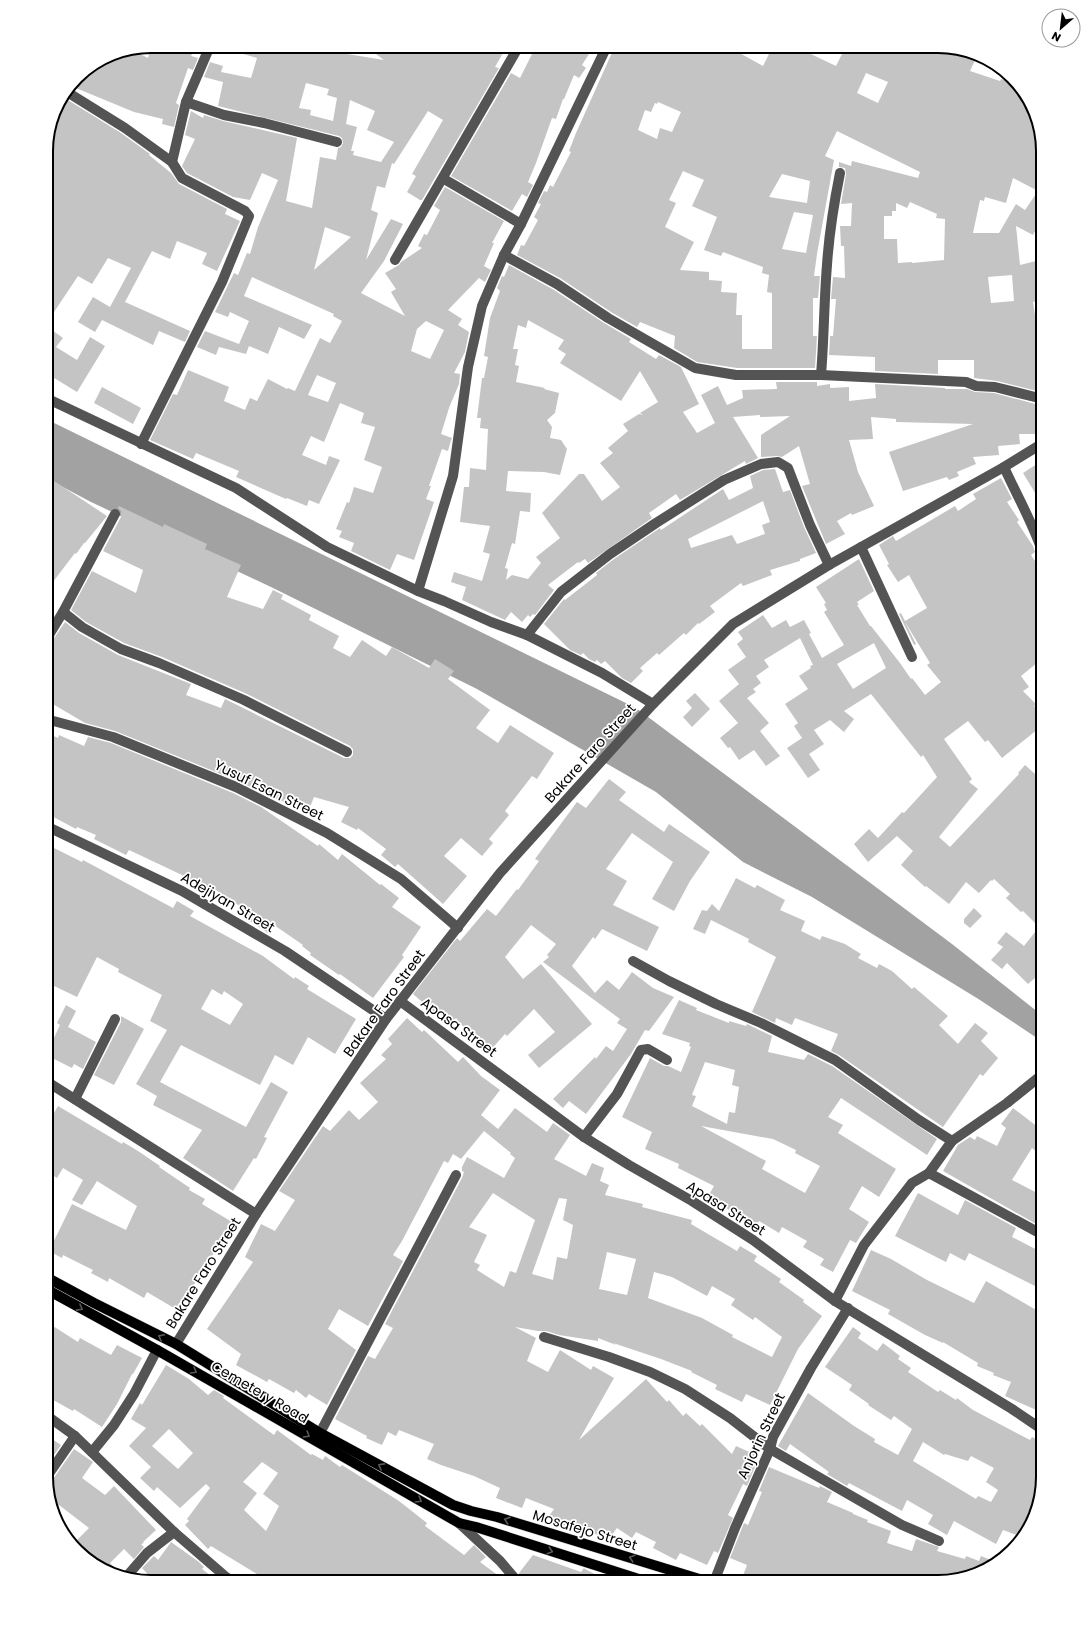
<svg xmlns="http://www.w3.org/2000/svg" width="1089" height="1628" font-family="Poppins,sans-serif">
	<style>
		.water { fill: #a2a2a2 }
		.building { fill: #c4c4c4; fill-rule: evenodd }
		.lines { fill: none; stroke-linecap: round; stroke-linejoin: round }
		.major-casing { stroke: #dbdbdb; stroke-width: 11 }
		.minor { stroke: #545454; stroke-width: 10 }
		.major { stroke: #000; stroke-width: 10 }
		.oneway { stroke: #595959 }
		.labels { text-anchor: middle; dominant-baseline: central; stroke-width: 3.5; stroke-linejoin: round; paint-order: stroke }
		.street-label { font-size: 14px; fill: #000; stroke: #fff }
		.rim { fill: none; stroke: #000; stroke-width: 2 }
	</style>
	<rect width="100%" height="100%" fill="#fff"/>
	<path class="water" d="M46,419L636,708L952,944L1043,1016V1042L980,1000L812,897L743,862L656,792L477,689L271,587L91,502L46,478Z"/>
	<g class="building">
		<path d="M165,46H196L191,56L198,58L193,70L188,68L176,103L179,105L174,127L162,124L163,119L134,112L71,86L77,76L111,54L132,50L148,58L150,51L161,54Z"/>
		<path d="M227,46H313L335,52L384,60L365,46H507L495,67L499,68L422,200H420L407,192L416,176L412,174L443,120L428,111L394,164L392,163L385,188L377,186L371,210L378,213L366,260L391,219L403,224L384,261L361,293L405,316L391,292L396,289L385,273L399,265L401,262L422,248L418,246L424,234L427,235L440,210L434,206L445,187L504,221L492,243H494L484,266L491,270L485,282L479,278L448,310L462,319L458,325L469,332L465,352L454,373L460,374L459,384L449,408L441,434L452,438L451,440L448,451L442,449L429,486H431L426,499L434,502L414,560L397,554L390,570L351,551L354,543L339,537L342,531L336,529L347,502L349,503L354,487L373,493L382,467L364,460L375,427L361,423L364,413L340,403L324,442L311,436L302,455L326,465L329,456L340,460L319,504L309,500L307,506L287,498L286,499L236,477L239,471L196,453L193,459L150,440L173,394L177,395L188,370L229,387L224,401L245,410L250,398L257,401L268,379L287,389L288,388L295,391L320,338L330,343L342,321L333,316L334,314L252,277L244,296L312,325L304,339L279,327L268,354L249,346L246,354L219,347L216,355L197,347L205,331L239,344L249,321L230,312L228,317L215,312L234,273L238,275L247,253L250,254L258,227L278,180L262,173L250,200L233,197L187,173L182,166L195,139L185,135L191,111L203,118L204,115L223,121L297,138L286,201L312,208L320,157L336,160L338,148L341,147L343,143L342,138L339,136L218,106L223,82L204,77L210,62L223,66L221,72L251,78L257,58L227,49ZM306,83L329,89L327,95L337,98L333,121L310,115L311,110L299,108ZM350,100L375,111L367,130L394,142L381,162L353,155L354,151H351L357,127L346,124ZM325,227L351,237L314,270ZM426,321L444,330L430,359L411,351L417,329ZM317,375L336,383L328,402L308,395Z"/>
		<path d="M536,46H594L582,65L586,68L579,78L574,75L564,99H563L556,119L552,118L536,163L528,182L533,185L527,197L522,194L512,211L451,176L511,73L520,78Z"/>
		<path d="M615,46H692L707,54L711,46H727L763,66L773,46H794L836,66L846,46H944L977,56L970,71L1000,81L1001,79L1013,83L1029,99L1043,151V231L1037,227L1033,235L1016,226L1020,265L1040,260L1043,273V300L1033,302L1043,367V390L1037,391L997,381L974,378V360H938V374L875,371V357L829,355L830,336H833L836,299H831L833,277L845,278L844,246H841L840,226H851L852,203L841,204L846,174L845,168L839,167V162L851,166L852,161L918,178L920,172L837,131L825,156L834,160L817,254L814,276H820L818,298H813V336H817L815,368H737L697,362L674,348L675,336L640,322L637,327L611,312L560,278L517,255L521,245L524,246L538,220L534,217L541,204L538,203L544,191L547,192L550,185L553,187L571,152L569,151L576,133ZM866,73L888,82L878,103L857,93ZM658,102L681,112L672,132L660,128L657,139L638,130L645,110L651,112L655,103L657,104ZM683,171L704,180L692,206L717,217L704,250L721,256L723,252L763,267L762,273L769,275L767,292L772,293V349H742V315H736L737,293L721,292L722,281L709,280V272L680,270L694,242L665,227L676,203L669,200ZM782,174L810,181L807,203L769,197ZM1013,178L1038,191L1025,210L1016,204L999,233H973L980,200L984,201L985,197L1006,203ZM910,202L937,214L936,218L945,219L944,260L912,263V262L898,263L897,239H884V216H892V211H896V203L907,208ZM794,212L813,215L806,253L782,249ZM1012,275L1014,301L991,303L988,277Z"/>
		<path d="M63,97L121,133L150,154L149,155L171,173L179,184L227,209L225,214L240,221L217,271L202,264L207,253L177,241L170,259L152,251L125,302L190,331L185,342L159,331L153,345L102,320L95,332L78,322L93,297L110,307L131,268L108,258L92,284L78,276L46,324V145L54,111Z"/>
		<path d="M509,265L554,290L604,323L631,339L629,342L656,359L659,355L681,367L699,404L683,412L697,433L715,423L701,395L718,386L727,405L743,398L742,390L777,389L776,382H817V386L830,384V388L849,387V401L876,398L875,384L945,388V389H967L975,392L994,393L1039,405L1040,412H1037L1038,434H1019L1020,444L998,446L999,455L973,457L976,464L957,472L959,476L949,480L947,477L903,491L889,452L973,424L896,422V419L871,417L873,439L849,440L858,472L874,506L852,515L851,513L837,521L845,534L826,544L802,486L810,484L799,446L782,457L777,456L761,457V435L790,416L760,417V415L733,417L758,458L746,464L745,461L680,500L676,494L649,513L652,518L588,563L585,559L579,563L578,562L548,585L554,590L535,615L533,614L530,617L528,615L522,622L511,612L505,620L462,600L466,587L451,582L454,572L482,581L490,554L483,552L490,526L460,522L464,487H469L470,468L486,470L488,429L480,428L481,418H477L482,378H484L488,357L484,356L490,318L500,291L497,288L502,276L504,277ZM528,320L564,340L558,349L566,354L560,363L621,401L640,371L658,402L640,413L643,415L639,414L623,424L628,431L608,448L613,453L600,463L620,487L602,501L584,474H579L542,513L560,538L536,557L541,563L528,579L512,575L506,580L508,569L505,568L512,543L515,544L520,511L530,512L531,493L506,491L508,471L544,472L560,475L567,449L561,440L550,438L552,427L547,420L555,413L559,393L544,389L545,388L516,382L519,366L515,365L518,349H513L518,325L526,328Z"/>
		<path d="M52,330L63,338L56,347L77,360L90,337L105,346L77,392L46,373V338Z"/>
		<path d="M102,387L141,408L133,424L94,403Z"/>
		<path d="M1043,460V506L1023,473Z"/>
		<path d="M775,469L783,492L790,490L804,527L816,553L800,559V561L770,570L772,575L743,586L741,583L710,606L715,612L699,624L698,623L686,635L684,633L659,655L657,653L640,668L643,671L631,683L622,678L605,661L601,664L597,660L595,662L589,659L583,653L581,655L570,650L544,624L564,599L565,600L597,575L596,573L614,559L660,528L661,530L723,489L729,500L753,488L750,476L763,470ZM763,501L770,522L762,525L765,534L737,544L732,535L691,548L688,539Z"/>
		<path d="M1001,478L1012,499L1007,502L1019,520L1017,522L1033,546L1035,552L1031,555L1043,573V658L1021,676L1029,687L1023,691L1036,704L1034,706L1043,715V725L1002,758L988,740L985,742L968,721L944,739L972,779L969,782L978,789L939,837L950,847L1019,774L1018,773L1025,765L1043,781V971L1028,984L1007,963L1002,969L991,960L1003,947L997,943L1006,932L1024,946L1039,927L1023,911L1021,912L1006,898L1010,894L994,879L992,881L991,880L979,893L966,882L949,904L926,886L925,887L901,865L913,851L897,836L868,862L854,844L869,829L878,838L902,812L904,813L937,777L923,755L921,757L871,694L844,711L854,719L844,732L830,720L814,730L824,744L809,754L820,770L808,778L787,748L802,738L794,726L798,723L785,704L808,689L799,676L811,668L810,666L813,665L800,638L764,660L769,667L756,676L761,683L753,689L756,692L747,698L769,723L760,731L780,756L766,766L754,750L739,760L730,747L728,748L720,738L738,723L719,701L739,684L728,670L746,657L737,644L743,639L738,632L763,615L772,628L786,620L790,627L804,620L811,633L809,634L822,658L844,645L824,612L827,610L824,604L826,603L816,587L859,559L874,591L857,602L859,605H857L870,626H871L900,663L911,679L912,678L925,695L941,682L927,665L930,663L905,622L916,644L914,645L899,614L901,613L905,621L927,608L909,575L898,582L887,565L889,564L879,545L893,536L896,541L955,506L958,511L976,499L973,494ZM874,643L886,668L853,689L837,664Z"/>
		<path d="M54,481L107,516L85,543H84L76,554L75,553L46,591V493Z"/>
		<path d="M119,506L163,527L164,524L207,544L205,549L241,565L227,597L263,609L273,590L283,595L281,599L311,615L309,620L339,636L333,648L350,657L362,640L386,656L392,647L429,668L435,659L454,671L448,679L490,710L476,728L498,743L510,725L554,753L537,779L532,776L505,811L509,815L489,839L493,843L482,856L461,838L444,856L467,876L443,904L398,864L395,867L381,855L386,849L358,828L357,830L341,822L349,807L314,797L308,812L263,793L238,781L115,731L85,723L46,700V650L65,622L79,633L118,655L191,684L186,695L221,708L225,699L344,758H350L353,755V749L350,746L247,694L162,657L124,643L86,622L71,610L92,571L136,593L143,570L103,551L121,517V511L118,508Z"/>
		<path d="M695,693L710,709L692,727L683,717L692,708L686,701Z"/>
		<path d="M46,732L58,738L59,735L84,746L88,737L111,743L233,793L261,807L318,846L319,844L338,860L342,854L380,885L381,884L399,898L392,907L421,927L402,955L404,957L373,998L340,974L339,975L310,955L311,953L302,946L303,945L274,925L268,933L241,915L244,909L216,890L215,893L182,875L129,850L126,855L94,839L96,835L77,827L76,829L46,813Z"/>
		<path d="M609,779L626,792L619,800L664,832L669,824L710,852L690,881L674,911L652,899L673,862L632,833L606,869L627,881L613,905L659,927L647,951L602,929L595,939L593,937L572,966L595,993L607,980L619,990L632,972L653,988L674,997L649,1031L645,1030L631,1054L586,1114L569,1101L563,1108L553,1099L595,1057L596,1059L606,1046L613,1051L627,1029L617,1023L620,1019L543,962L549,957L547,955L556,944L531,925L505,957L523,979L541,964L592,1024L539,1068L528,1055L555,1032L534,1009L507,1036L505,1034L488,1053L471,1036L456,1018L452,1023L441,1014L438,1016L413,994L457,938L460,941L487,909L496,916L517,889L518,890L539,861L535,859L577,802L586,808Z"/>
		<path d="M46,844L82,862L83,860L173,908L177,901L194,911L190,916L263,956L294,979L295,977L309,986L307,989L356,1019L335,1054L308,1037L293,1065L275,1055L260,1085L181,1045L160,1082L246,1127L271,1082L288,1092L264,1137L267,1138L256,1159L254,1158L233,1191L183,1158L202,1130L153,1105L157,1096L136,1084L167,1030L150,1021L162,995L118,972L119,969L97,957L77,997L50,984L51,983L46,981ZM212,989L222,995L224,991L243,1004L230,1025L201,1009Z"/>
		<path d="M736,878L755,888L757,885L785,900L780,910L805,921L801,931L820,940L822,936L845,944L861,954L858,958L877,968L879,964L892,971L912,989L914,987L948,1016L939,1025L958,1044L975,1023L988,1033L981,1041L998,1058L983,1076L980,1074L943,1127L839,1055L831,1051L838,1034L795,1018L792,1025L776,1018L775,1023L752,1012L776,957L748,942L749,939L711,920L705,934L693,929L702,910L707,911L712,904L719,911Z"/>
		<path d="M974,908L982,916L970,928L964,923V919Z"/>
		<path d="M679,1000L697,1008L696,1010L729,1023V1021L746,1026L747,1024L772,1036L768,1052L804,1060L808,1054L832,1066L937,1139L927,1155L841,1098L828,1117L843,1125L838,1133L896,1169L879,1197L862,1186L849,1209L869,1222L856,1243L850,1240L833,1272L820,1265L824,1259L803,1247L807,1241L782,1227L779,1233L759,1221L755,1228L738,1218L739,1215L707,1198L714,1186L678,1168L679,1164L645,1149L652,1132L622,1117L650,1058L664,1066H668L681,1072L691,1047L689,1046L690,1043L662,1034ZM705,1062L735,1070L732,1085L739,1087L735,1113L729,1112L727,1124L692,1106L696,1096L692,1095ZM701,1126L773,1139L796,1150L795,1153L820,1166L805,1193L762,1169L766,1161Z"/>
		<path d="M66,1005L76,1011L68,1027L96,1042L83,1069L74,1064L72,1068L46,1055L60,1025L57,1023Z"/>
		<path d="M121,1016L144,1029L114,1085L94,1075L121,1022Z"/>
		<path d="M407,1018L422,1032L424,1030L458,1062L463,1057L481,1076L500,1090L481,1115L498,1129L515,1108L547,1132L553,1123L570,1135L554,1159L586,1176L592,1163L604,1168L600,1181L609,1185L605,1195L643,1204L642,1207L692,1220L691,1224L737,1251L740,1246L757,1256L754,1261L781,1279L779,1282L804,1300L803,1302L822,1316L798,1349L770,1405L746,1394L742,1402L715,1389L717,1385L691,1372L692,1371L661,1359L613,1343L616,1345L598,1338V1341L559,1335L546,1331H538L515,1327L536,1338L527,1361L548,1372L560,1350L591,1370L593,1366L614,1378L579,1440L646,1379L667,1402L669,1400L683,1416L686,1413L700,1426L702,1424L732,1454L736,1446L756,1455L754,1461L757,1462L747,1486L743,1484L728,1515L733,1518L718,1553L714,1551L707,1565L680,1553L676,1560L653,1548L656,1542L636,1532L632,1538L617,1528L607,1541L579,1524L575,1530L566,1524L564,1526L549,1516L554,1509L526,1498L522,1508L496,1498L500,1488L474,1476L441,1465L427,1459L434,1444L399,1430L396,1436L388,1432L382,1445L366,1438L367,1436L335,1419L368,1356L375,1359L393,1328L385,1324L462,1178L464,1172L462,1171V1167L467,1157L504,1178L515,1158L510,1154L511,1153L484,1131L461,1159L453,1154L448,1163L444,1161L402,1241L393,1255L403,1261L368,1326L339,1309L328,1329L356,1350L327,1405L309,1394L306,1398L296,1390L294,1393L269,1379L267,1382L236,1365L241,1354L207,1329L253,1262L245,1257L261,1224L275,1231L295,1200L279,1191L323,1126L330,1131L349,1110L359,1120L378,1102L360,1083L386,1059L381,1055L392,1044L388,1039ZM493,1193L535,1220L516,1273L510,1271L504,1287L477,1270L480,1265L474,1262L487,1235L469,1227ZM559,1198L567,1199L563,1220L573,1225L567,1259L557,1257L553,1280L532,1274ZM607,1252L636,1259L627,1295L599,1289ZM654,1272L672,1277L707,1296L712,1286L735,1299L731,1305L753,1320L755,1317L782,1337L772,1357L732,1337L733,1335L702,1318L648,1298Z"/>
		<path d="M58,1106L122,1144L123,1142L138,1151L160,1166L159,1167L190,1188L189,1190L205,1199L202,1204L232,1222L212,1256L211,1255L179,1311L147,1292L144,1298L109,1278L108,1282L91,1273L93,1270L63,1255L62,1258L49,1251L72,1204L126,1230L137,1206L97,1181L82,1205L72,1200L83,1180L63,1168L57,1178L46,1171V1108L54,1113Z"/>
		<path d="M1013,1108L1043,1131V1157L1032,1148L1012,1180L1043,1196V1228L943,1171L958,1145L970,1137L975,1140L977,1136L997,1146L1006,1128L1001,1124Z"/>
		<path d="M918,1193L958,1215L965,1200L1016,1228L1012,1237L1043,1253V1290L969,1253L965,1261L950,1253L946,1262L895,1236Z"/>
		<path d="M871,1250L891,1259L927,1280L974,1303L986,1281L1043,1314V1413L1005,1396L1011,1382L993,1375L994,1373L977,1366L978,1363L943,1342V1343L925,1335L888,1314L890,1310L852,1291Z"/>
		<path d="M53,1326L78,1342L80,1338L111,1355L117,1345L142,1358L133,1374H132L117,1404L102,1427L74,1409L73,1411L46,1396V1338Z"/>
		<path d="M853,1327L861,1333L858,1338L877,1351L883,1343L900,1356L898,1359L911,1368L908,1372L938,1392L940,1390L956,1400L957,1398L973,1410L1030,1440L1032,1437L1043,1443V1477L1029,1530L1022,1537L1003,1530L996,1544L954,1521L947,1535L928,1524L933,1515L907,1500L902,1511L849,1483L847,1486L827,1474L829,1472L790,1444L786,1451L778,1446L808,1393L854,1426L875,1439L874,1442L898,1455L912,1429L894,1416L891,1420L868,1405L869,1404L849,1390L852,1385L825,1367ZM923,1442L944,1455L945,1454L968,1461L971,1456L994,1468L986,1482L998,1490L991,1502L978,1496L976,1499L913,1461Z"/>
		<path d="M166,1365L189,1379L208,1395L214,1390L224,1396L223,1398L274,1435L277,1430L311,1455L312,1454L323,1460L325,1456L340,1467L342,1465L399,1501L427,1523L425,1526L464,1555L474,1545L486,1557L480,1562L507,1582H270L211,1546L208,1549L185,1525L189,1521L187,1519L210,1488L206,1484L180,1508L157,1487L154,1491L140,1478L151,1467L129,1446L146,1428L131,1419L140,1403L142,1405ZM169,1429L193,1453L178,1469L152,1446ZM262,1462L278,1473L263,1494L279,1506L266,1531L244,1510L257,1493L243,1482Z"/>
		<path d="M46,1435L61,1445L46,1467Z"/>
		<path d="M74,1449L93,1462L82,1478L105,1495L114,1486L156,1530L143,1542L144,1543L141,1544L144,1547L134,1559L124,1549L110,1563L121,1575L98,1568L74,1543L89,1528L59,1505L55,1510L48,1484L51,1482Z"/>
		<path d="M769,1467L819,1488L820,1486L832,1492L827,1502L853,1513V1514L868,1520L867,1522L891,1531L887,1543L912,1551L916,1539L939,1547L937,1551L965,1559L966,1556L979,1561L981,1556L996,1562L990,1568L938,1582H797L773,1575L770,1582H753L742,1578L747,1565L730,1558L744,1523L748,1525L762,1492L759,1491Z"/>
		<path d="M171,1542L199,1562L204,1567L202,1569L219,1582H155L142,1568L154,1556L158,1560Z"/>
		<path d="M533,1555L581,1572L584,1568L585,1569L610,1582H524L519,1573Z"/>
	</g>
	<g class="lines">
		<defs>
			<g id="major">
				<path d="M46,1277L94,1303L176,1344L320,1433L453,1505L471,1511L497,1517L709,1582"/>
				<path d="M46,1289L157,1350L459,1523L476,1527L648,1582"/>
			</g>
		</defs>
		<use href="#major" class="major-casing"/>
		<g class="minor">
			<path d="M67,92L125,128L172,162L182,178L245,211L249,216L222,282L141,444"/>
			<path d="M186,102L224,115L264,123L337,142"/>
			<path d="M172,162L186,102L210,46"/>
			<path d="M444,179L521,224"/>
			<path d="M504,255L557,284L608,318L695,368L736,375H821L966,382L976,386L995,387L1043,399"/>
			<path d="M395,260L519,46"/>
			<path d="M821,375C824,339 824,301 827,265C829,234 834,203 840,173"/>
			<path d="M46,398L236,488L327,547L418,591L444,601L491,622L527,635L602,673L653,704"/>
			<path d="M1004,467C1017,496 1034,525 1043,554"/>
			<path d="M861,547L912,657"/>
			<path d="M418,591L453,476L468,367L482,306L504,255L521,224L607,46"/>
			<path d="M63,612L82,627L121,649L159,663L244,700L347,752"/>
			<path d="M527,635L561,592L610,554L656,523L724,480L761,464L778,462L788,468L810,525L829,565"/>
			<path d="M46,640L63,612L115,514"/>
			<path d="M46,719L113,737L236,787L327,833L401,879L458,928"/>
			<path d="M46,826L182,891L285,951L386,1019"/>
			<path d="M633,961L669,981L716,1004L761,1023L835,1060L919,1120L952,1141"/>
			<path d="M400,1001L584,1137L629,1165L692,1201L753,1240L835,1301L1012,1409L1043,1430"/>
			<path d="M46,1081L256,1214"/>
			<path d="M75,1099L115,1019"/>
			<path d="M584,1137L617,1094L641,1050L648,1049L667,1060"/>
			<path d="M929,1173L1043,1235"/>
			<path d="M835,1301L864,1245L912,1183L929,1173L952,1141L1007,1103L1043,1074"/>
			<path d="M544,1337L609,1357L650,1372L685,1389L730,1418L770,1449L902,1525L939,1541"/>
			<path d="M176,1344L256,1214L386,1019L500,873L653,704L733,624L829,565L1004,467L1043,443"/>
			<path d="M46,1415L75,1436L174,1532L226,1577L234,1582"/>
			<path d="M320,1433L456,1175"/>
			<path d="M92,1452L114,1425L134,1394L157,1350"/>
			<path d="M46,1478L75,1436"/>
			<path d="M459,1523L500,1561L518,1582"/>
			<path d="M127,1576L147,1553L174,1532"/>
			<path d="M714,1582L735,1528L770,1449L773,1437L811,1368L848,1308"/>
		</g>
		<use href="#major" class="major"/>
	</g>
	<defs><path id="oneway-chevron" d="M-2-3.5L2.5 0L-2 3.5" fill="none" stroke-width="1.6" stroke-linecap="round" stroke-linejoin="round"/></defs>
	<g class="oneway">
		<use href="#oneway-chevron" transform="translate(80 1308) rotate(29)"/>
		<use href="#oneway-chevron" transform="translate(161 1337) rotate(-153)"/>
		<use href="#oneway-chevron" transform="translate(194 1371) rotate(30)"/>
		<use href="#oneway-chevron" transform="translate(307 1435) rotate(30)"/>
		<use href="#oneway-chevron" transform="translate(381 1466) rotate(-151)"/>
		<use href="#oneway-chevron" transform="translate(419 1500) rotate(30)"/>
		<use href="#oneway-chevron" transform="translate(507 1520) rotate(-161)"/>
		<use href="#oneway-chevron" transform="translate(550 1551) rotate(17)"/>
		<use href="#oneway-chevron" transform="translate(632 1558) rotate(-163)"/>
	</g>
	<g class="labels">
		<g class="street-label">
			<text transform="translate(590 753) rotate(-48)">Bakare Faro Street</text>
			<text transform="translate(269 790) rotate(26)">Yusuf Esan Street</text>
			<text transform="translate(228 902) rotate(30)">Adejiyan Street</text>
			<text transform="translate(384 1003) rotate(-54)">Bakare Faro Street</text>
			<text transform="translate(459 1027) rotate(36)">Apasa Street</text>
			<text transform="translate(726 1208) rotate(32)">Apasa Street</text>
			<text transform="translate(203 1273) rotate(-58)">Bakare Faro Street</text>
			<text transform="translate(260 1392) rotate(30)">Cemetery Road</text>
			<text transform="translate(761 1436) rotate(-65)">Anjorin Street</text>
			<text transform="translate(585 1530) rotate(17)">Mosafejo Street</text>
		</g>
	</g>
	<path d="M0 0H1089V1628H0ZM151 53H938A98 98 0 0 1 1036 151V1477A98 98 0 0 1 938 1575H151A98 98 0 0 1 53 1477V151A98 98 0 0 1 151 53Z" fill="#fff" fill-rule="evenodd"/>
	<path class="rim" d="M151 53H938A98 98 0 0 1 1036 151V1477A98 98 0 0 1 938 1575H151A98 98 0 0 1 53 1477V151A98 98 0 0 1 151 53Z"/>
	<g transform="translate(1061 28) rotate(208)"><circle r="19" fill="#ffffff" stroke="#999999"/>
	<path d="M0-3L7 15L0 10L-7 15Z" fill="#000000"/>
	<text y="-6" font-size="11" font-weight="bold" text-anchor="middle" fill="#000000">N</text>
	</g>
</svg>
